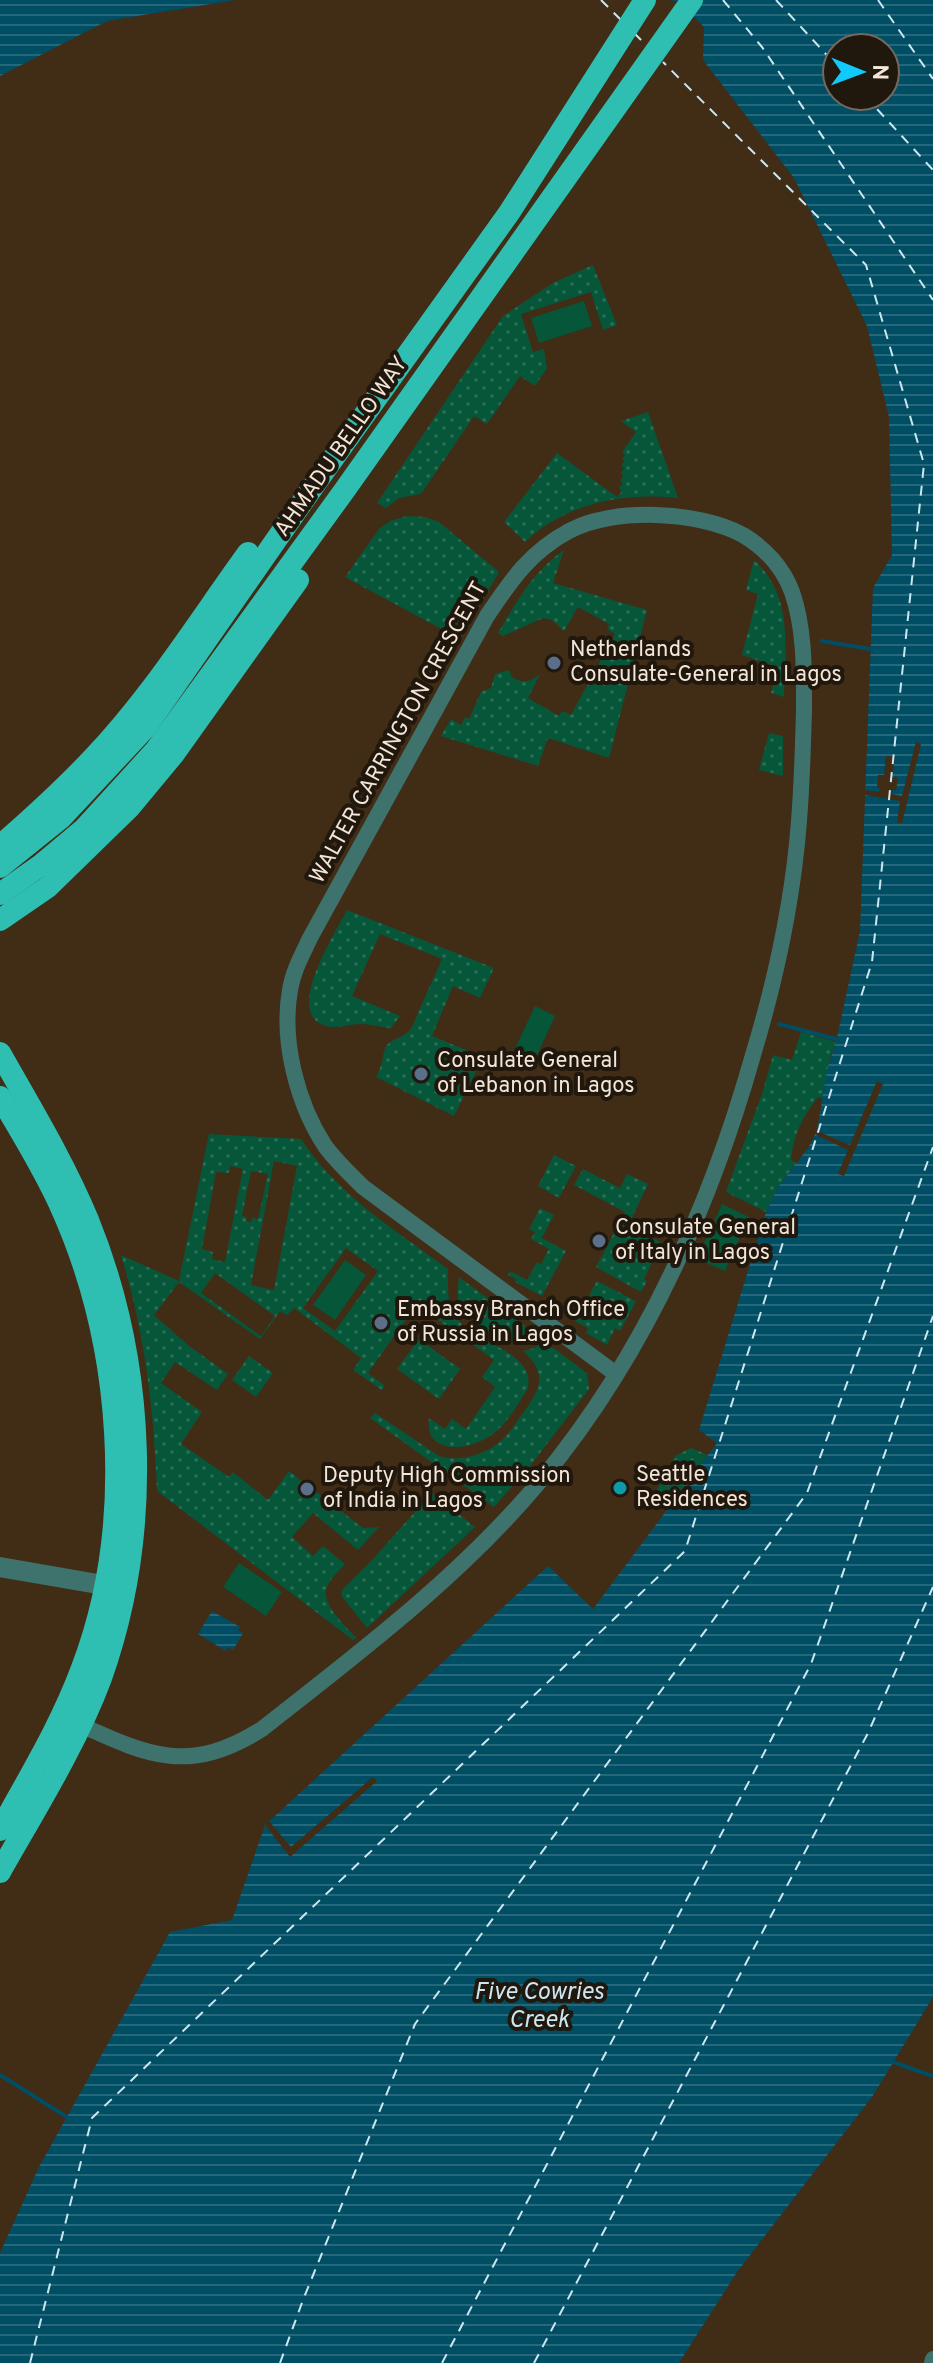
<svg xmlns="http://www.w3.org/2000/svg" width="933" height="2363" font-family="Overpass,sans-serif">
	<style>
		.grass { fill: url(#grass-dots); fill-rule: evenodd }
		.garden { fill: #06563a }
		.water { fill: url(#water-rules); fill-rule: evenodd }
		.pier { fill: #412c16 }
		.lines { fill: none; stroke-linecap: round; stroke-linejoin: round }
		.stream { stroke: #004e64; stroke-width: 4 }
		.ferry { stroke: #cde7f2; stroke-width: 2; stroke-dasharray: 10 8; stroke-linecap: butt }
		.minor { stroke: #3e726d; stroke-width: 16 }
		.tertiary { stroke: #3e726d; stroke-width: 20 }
		.trunk { stroke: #2fbeb2; stroke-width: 22 }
		.service-dot { fill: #5c6f8a; stroke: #20170d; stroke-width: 3 }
		.culture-dot { fill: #0f9aa8; stroke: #20170d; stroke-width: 3 }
		.labels { text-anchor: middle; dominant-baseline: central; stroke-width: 8; stroke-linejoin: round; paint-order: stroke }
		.street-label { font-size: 22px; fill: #f3e5d8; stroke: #20170d }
		.poi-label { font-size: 22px; fill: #f3e5d8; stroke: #20170d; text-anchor: start }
		.water-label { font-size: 24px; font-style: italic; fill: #cde7f2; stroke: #20170d }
	</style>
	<defs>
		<pattern id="grass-dots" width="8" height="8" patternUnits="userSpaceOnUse" patternTransform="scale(2)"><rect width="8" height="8" fill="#06563a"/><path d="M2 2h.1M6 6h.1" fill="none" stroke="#2b6e56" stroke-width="1.8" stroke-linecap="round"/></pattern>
		<pattern id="water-rules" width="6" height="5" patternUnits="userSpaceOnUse" patternTransform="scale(2)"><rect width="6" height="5" fill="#004e64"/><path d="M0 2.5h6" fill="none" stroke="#266779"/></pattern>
	</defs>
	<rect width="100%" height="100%" fill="#412c16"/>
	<g class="grass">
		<path d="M593,265L617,325L603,330L591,292L521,314L533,352L544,349L547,368L535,386L520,376L487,424L474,416L421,494L399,498L386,508L377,503L503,316L553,283Z"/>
		<path d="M648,412L678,498C625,492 565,503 525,542L504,522L557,453L617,497L622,491L619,488L623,483L620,481L623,476L621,473L624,468L621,466L625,461L622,459L625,455L622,452L636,432L621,421Z"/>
		<path d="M407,516L425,517L439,522L499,572L460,639L345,577L379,529L390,521Z"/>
		<path d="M564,550L553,583L647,610L609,758L548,738L538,766L441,736L451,719L461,725L465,717L469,719L481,692L491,688L495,674L509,670L512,677C523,684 530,682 540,674L528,698L559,716L562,711L571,715L615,634L607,629L609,624L578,607L564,631L552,620L543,618L503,636L498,633C518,600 532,573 564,550Z"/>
		<path d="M754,560C794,596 785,648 784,697L771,693L778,667L742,655L758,594L746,590Z"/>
		<path d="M769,733L783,736V776L759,770Z"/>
		<path d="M347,910L494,968L480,998L453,986L432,1036L483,1057L454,1116L376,1077C383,1066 383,1049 387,1045C394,1038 404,1037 411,1029L442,959L380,934L352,996L400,1016L391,1028C380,1027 371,1024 360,1024C348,1024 336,1030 323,1025C285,1010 336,932 347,910Z"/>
		<path d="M801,1032L836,1042L830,1058L823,1098L818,1097C803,1116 793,1135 791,1160L796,1163L778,1187L766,1212L726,1192L763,1091L773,1055L792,1060Z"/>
		<path d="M209,1134L301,1139C338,1195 395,1230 448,1269C448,1293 446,1312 466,1328L461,1336L416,1305L368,1373L385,1386L382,1390L353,1370L361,1358L294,1308L287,1315L280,1311L260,1339L179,1282L154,1315L188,1345L228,1374L217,1390L175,1362L161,1383L202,1412L181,1444L229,1477L233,1472L268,1500L289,1471L363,1528L379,1527L358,1550L313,1513L292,1537L313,1556L323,1546L345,1564C339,1571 328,1580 326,1590C323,1607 346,1626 356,1638L353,1640L157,1491C154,1410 145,1333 121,1255L179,1281ZM274,1161L297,1166L274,1290L251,1285ZM230,1166L243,1169L225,1262L212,1259L213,1252L202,1249L216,1172L229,1173ZM251,1171L268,1174L258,1219L252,1218L251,1222L246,1221L247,1217L242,1216ZM346,1248L378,1271L335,1331L303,1308ZM215,1273L275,1316L261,1336L201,1293Z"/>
		<path d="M554,1155L576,1166L559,1198L538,1186Z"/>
		<path d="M583,1169L620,1188L627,1174L648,1184L628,1226L662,1243L644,1279L647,1281L641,1292L596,1267L625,1212L574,1185Z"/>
		<path d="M540,1208L554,1215L542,1238L566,1251L542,1296L515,1282L516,1279L508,1275L510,1271L527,1280L537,1262L541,1264L549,1249L531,1239L535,1232L529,1229Z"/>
		<path d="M459,1277L537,1335C516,1350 498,1337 480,1325C473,1320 465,1316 461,1308C456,1299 458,1287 459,1277Z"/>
		<path d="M597,1281L636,1301L620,1331L615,1328L607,1345L586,1333L588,1328L575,1321Z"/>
		<path d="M478,1336C497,1347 534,1360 528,1388C519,1403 508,1422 494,1433C473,1450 424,1458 429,1418L445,1429L452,1419L466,1429L495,1387L482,1377L494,1360L472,1344Z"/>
		<path d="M419,1339L460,1369L439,1399L397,1369Z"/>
		<path d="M544,1341L587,1373L589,1389L530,1466L494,1507L370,1418L375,1413L439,1456C459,1463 487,1454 502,1440C511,1431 518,1420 525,1410C532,1400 540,1390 539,1377C538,1366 531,1358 523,1351L534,1348Z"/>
		<path d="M249,1356L273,1373L256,1397L232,1380Z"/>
		<path d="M691,1448L708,1455L674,1500C662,1497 653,1499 645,1509L642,1507L658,1488L675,1456Z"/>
		<path d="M432,1493L475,1527L367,1628L343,1598L341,1594L343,1589L371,1561Z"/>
	</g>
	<g class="garden">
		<path d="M584,301L592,326L539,343L531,318Z"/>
		<path d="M535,1006L555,1016L534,1062L513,1053Z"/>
		<path d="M722,1204L749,1217L725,1271L697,1259Z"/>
		<path d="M345,1260L366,1275L335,1320L313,1305Z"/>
		<path d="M239,1563L282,1592L266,1616L223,1587Z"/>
	</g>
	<g class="water">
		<path d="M0,0H235L107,21L0,76Z"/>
		<path d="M669,0H933V1997L872,2097L737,2272L679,2363H0V2253L39,2167L170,1932L232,1920L265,1825L548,1566L593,1609L717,1443L699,1430L766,1212L778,1187L808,1148L817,1131L827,1070L836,1042L860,931L873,588L892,555L889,417L867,326L794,178L703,60L704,27L679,2ZM837,48H885V96H837Z"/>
		<path d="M212,1611L240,1627L238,1630L243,1633L233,1650L228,1647L226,1651L198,1634Z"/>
	</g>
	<g class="pier">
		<path d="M916,742L921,744L902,823H897L900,801L865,795V790L879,792L880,788H877L878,775H884L886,756L895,757L892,777L898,778L896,790H892V794L902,796Z"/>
		<path d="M877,1081L883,1084L844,1176L838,1174L848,1150L816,1135L817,1131L850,1145Z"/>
		<path d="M373,1777L377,1781L290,1857L265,1825L269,1821L291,1847Z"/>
	</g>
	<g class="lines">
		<g class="stream">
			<path d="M822,641L870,649"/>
			<path d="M779,1024L836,1039"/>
			<path d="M893,2062L933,2076"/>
			<path d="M0,2075L67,2117"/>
		</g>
		<g class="ferry">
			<path d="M601,0L621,20"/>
			<path d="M723,0L762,47L933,300"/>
			<path d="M776,0L837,66"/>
			<path d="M878,0L933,79"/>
			<path d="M634,33L647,46"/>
			<path d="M865,96L933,170"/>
			<path d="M30,2363L92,2118L685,1551L872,962L924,464L866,265L663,62"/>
			<path d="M280,2363L303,2300L415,2024L807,1493L933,1147"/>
			<path d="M442,2363L811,1664L933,1316"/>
			<path d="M534,2363L868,1733L933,1587"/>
		</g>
		<g class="minor">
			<path d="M74,1722C147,1755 187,1776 262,1729C360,1652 461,1576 541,1480C643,1357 710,1207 753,1055C776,979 793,900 799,821C802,784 803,747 804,710C804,671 805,629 792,592C783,568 765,548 743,535C699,511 614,507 569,531C530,552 511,580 487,616L310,938C302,955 293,971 290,990C281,1041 297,1103 325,1146C336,1161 350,1174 363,1187L616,1374"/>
			<path d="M932,2363L933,2359"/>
		</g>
		<path class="tertiary" d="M0,1567L121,1588"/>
		<g class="trunk">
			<path d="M0,846C32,818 64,789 93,758C152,696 198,622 248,553"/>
			<path d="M0,867L61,818L146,727L315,484L509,213L645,0"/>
			<path d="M0,894L41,865L84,829L156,750L344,491L692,0"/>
			<path d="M0,920L48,887L129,808L173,755L298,580"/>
			<path d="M0,1053C31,1108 64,1162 88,1220C146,1363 153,1532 101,1678C76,1745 35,1810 0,1872"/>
			<path d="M0,1097C21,1132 42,1166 59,1203C123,1342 137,1523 82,1668C61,1725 29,1777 0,1830"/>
		</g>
	</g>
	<g class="service-dot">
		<circle cx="554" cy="663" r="8"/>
		<circle cx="421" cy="1074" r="8"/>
		<circle cx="599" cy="1241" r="8"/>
		<circle cx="381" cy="1323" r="8"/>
		<circle cx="307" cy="1489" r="8"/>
	</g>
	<circle class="culture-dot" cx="620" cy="1488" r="8"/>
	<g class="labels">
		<g class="street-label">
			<text transform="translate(342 447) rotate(-55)">AHMADU BELLO WAY</text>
			<text transform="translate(399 733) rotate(-61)">WALTER CARRINGTON CRESCENT</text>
		</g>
		<g class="poi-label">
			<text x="570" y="650">Netherlands<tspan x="570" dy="25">Consulate-General in Lagos</tspan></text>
			<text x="437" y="1061">Consulate General<tspan x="437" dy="25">of Lebanon in Lagos</tspan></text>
			<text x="615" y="1228">Consulate General<tspan x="615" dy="25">of Italy in Lagos</tspan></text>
			<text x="397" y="1310">Embassy Branch Office<tspan x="397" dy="25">of Russia in Lagos</tspan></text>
			<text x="636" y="1475">Seattle<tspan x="636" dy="25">Residences</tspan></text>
			<text x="323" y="1476">Deputy High Commission<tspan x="323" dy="25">of India in Lagos</tspan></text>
		</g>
		<g class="water-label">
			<text x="539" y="1993">Five Cowries<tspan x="539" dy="28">Creek</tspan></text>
		</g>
	</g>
	<g transform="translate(861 72) rotate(91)"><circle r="38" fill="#20170d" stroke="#74695e" stroke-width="2"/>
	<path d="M0-6L14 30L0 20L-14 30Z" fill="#11cafb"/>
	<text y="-12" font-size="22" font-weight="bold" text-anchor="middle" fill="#f3e5d8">N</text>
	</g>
</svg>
